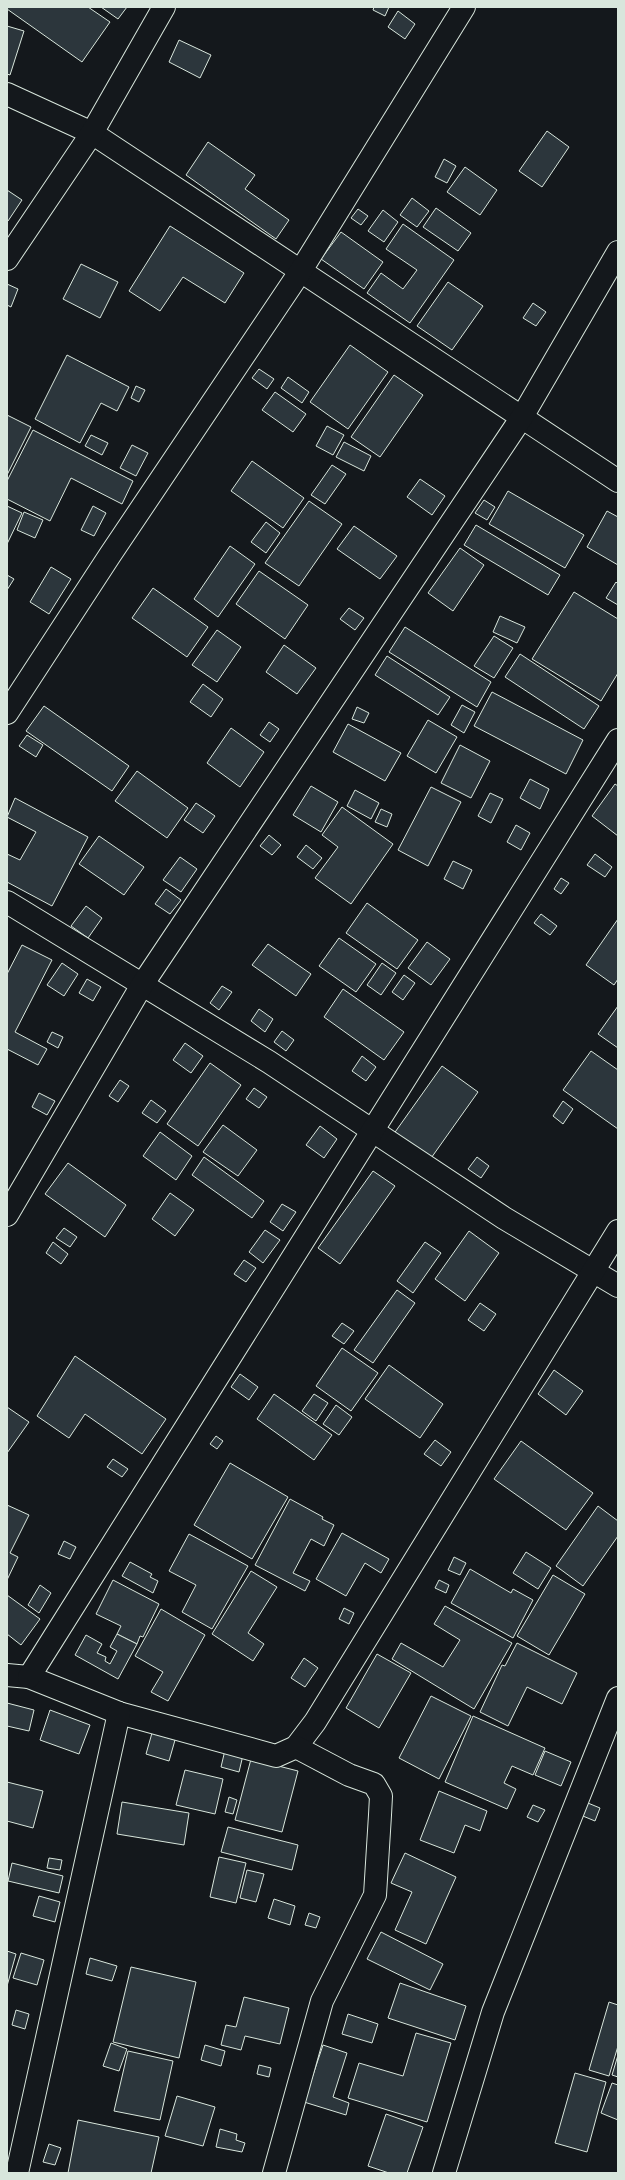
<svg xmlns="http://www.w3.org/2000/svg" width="625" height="2180" font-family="'Roboto Condensed',sans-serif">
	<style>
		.building { fill: #2c363c; stroke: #d8e6dc }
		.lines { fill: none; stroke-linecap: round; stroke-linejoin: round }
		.minor-casing { stroke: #d8e6dc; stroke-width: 24 }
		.minor { stroke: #14181c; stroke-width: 22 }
	</style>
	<rect width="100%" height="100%" fill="#14181c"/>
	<g class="building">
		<path d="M7,7H88L110,22L82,62L7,9Z"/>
		<path d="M101,7H127L118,19Z"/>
		<path d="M374,7H389L385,16L373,10Z"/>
		<path d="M398,11L415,24L405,39L388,27Z"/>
		<path d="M7,26L24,31L10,75L7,74Z"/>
		<path d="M179,40L211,55L200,78L169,62Z"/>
		<path d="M547,131L569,147L542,187L519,171Z"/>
		<path d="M208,142L255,175L245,189L289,220L276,239L186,175Z"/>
		<path d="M444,159L456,166L447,183L435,177Z"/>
		<path d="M465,167L497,190L480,215L447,192Z"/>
		<path d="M7,190L22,200L8,221H7Z"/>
		<path d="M412,198L429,211L417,227L400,215Z"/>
		<path d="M436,208L471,233L458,251L423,227Z"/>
		<path d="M358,209L368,216L361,225L351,218Z"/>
		<path d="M383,210L398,222L384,242L368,231Z"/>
		<path d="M403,224L454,260L410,323L367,293L381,273L403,289L417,270L386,249Z"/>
		<path d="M170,226L244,273L225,303L183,277L160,311L129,291Z"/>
		<path d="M341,232L383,262L364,289L321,259Z"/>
		<path d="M81,264L118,282L100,318L63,299Z"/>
		<path d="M448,282L483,306L452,350L417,326Z"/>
		<path d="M7,284L18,289L11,307L7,305Z"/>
		<path d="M533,303L546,312L536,326L523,318Z"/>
		<path d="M350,345L388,372L348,429L310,402Z"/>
		<path d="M67,355L129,387L117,411L101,403L80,443L35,419Z"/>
		<path d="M259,369L274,379L267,389L252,378Z"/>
		<path d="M394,375L423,395L380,457L351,437Z"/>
		<path d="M288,377L309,392L302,403L281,388Z"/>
		<path d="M136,386L145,390L139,402L131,398Z"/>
		<path d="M275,392L306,414L293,432L262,410Z"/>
		<path d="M7,415L31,427L7,475Z"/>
		<path d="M327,426L344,435L333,455L316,446Z"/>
		<path d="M33,430L133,481L122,504L71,478L50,521L7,499V481Z"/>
		<path d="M91,435L108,443L102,455L85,446Z"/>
		<path d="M344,442L371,456L364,471L336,457Z"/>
		<path d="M132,445L148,453L136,476L120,468Z"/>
		<path d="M252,461L304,498L283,528L231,491Z"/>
		<path d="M332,465L346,474L325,504L311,495Z"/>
		<path d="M420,479L445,496L432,515L407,497Z"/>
		<path d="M508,491L584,535L565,568L489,524Z"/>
		<path d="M484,500L495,507L487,520L475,513Z"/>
		<path d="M309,501L342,524L299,586L265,563Z"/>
		<path d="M7,506L22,513L7,544Z"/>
		<path d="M93,506L106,513L94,536L81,530Z"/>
		<path d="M607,511L618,517V565L587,547Z"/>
		<path d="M24,512L43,520L35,538L17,530Z"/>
		<path d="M266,522L280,533L266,553L251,542Z"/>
		<path d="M476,525L560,575L548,595L464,545Z"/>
		<path d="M354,526L397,556L380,579L337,549Z"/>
		<path d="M230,546L255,564L218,617L194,599Z"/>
		<path d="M460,548L484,565L453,611L428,593Z"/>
		<path d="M51,567L71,579L49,614L30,602Z"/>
		<path d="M259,571L308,605L285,639L236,604Z"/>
		<path d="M7,575L14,579L7,590Z"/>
		<path d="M616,582L618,584V605L606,598Z"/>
		<path d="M153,588L208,627L187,657L132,618Z"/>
		<path d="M574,592L618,619V673L601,701L532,659Z"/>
		<path d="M349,608L364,618L355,630L340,619Z"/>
		<path d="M500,616L525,627L517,643L493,632Z"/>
		<path d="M405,627L491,682L477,707L389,652Z"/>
		<path d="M217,630L241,647L217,682L192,665Z"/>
		<path d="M494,636L513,648L494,678L474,666Z"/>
		<path d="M284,645L316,668L297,694L266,672Z"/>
		<path d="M520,654L599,706L584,729L505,677Z"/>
		<path d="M387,656L450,697L438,715L375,675Z"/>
		<path d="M203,684L223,699L211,717L190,702Z"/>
		<path d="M492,692L583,740L566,774L474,726Z"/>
		<path d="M462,705L475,712L464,733L451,725Z"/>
		<path d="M44,706L129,766L112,791L26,731Z"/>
		<path d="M357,707L369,713L364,723L352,719Z"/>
		<path d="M428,720L457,737L436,773L407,756Z"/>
		<path d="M269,722L279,729L270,742L260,735Z"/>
		<path d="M348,724L401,753L385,781L333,752Z"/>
		<path d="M231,728L264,752L240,787L207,763Z"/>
		<path d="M27,735L43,745L36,757L19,746Z"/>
		<path d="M460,745L490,761L471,798L441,783Z"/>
		<path d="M137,771L188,808L167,838L115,801Z"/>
		<path d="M530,779L549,789L540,809L520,798Z"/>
		<path d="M615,784L618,786V836L592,816Z"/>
		<path d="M311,786L338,802L321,832L293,815Z"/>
		<path d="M431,787L461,802L428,866L398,850Z"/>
		<path d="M355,790L379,803L371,819L347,806Z"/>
		<path d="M490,793L503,799L491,823L478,816Z"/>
		<path d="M15,798L88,837L52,906L7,882V854L20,860L36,832L7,817Z"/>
		<path d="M196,803L215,816L203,833L184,820Z"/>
		<path d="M342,807L393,844L351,904L315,878L338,847L322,835Z"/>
		<path d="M381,809L392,814L387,827L375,822Z"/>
		<path d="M516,825L530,833L521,850L507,842Z"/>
		<path d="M269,835L281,845L272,855L260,846Z"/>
		<path d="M99,836L144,867L124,895L79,864Z"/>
		<path d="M306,845L322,858L313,869L297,857Z"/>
		<path d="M595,854L612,867L605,877L587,865Z"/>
		<path d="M180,857L197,869L181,892L163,880Z"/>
		<path d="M453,861L472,870L463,889L444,879Z"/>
		<path d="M561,878L569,883L561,894L554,889Z"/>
		<path d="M166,889L181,900L170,914L155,904Z"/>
		<path d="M367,903L418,940L397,969L346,933Z"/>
		<path d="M86,906L102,918L88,938L71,926Z"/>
		<path d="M541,914L557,926L550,935L534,923Z"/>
		<path d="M618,919V979L614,985L586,965Z"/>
		<path d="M339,938L376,964L356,992L319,966Z"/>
		<path d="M427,942L450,959L431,985L408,968Z"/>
		<path d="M268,944L311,974L296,996L252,965Z"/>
		<path d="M22,945L52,960L15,1032L47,1049L38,1065L7,1049V974Z"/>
		<path d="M62,963L78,974L64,996L47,985Z"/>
		<path d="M382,963L396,973L381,995L367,985Z"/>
		<path d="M404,975L415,983L403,1000L392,992Z"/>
		<path d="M87,979L101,987L93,1001L79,993Z"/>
		<path d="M222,986L232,992L219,1010L210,1003Z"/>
		<path d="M343,989L404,1032L384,1060L324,1017Z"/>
		<path d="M618,1006V1048L598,1034Z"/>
		<path d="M259,1009L273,1019L265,1032L251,1021Z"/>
		<path d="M282,1031L294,1040L286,1051L274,1042Z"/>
		<path d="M52,1032L63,1037L58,1048L47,1042Z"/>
		<path d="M185,1043L203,1056L191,1073L173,1060Z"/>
		<path d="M591,1051L618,1070V1129L563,1090Z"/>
		<path d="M362,1056L376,1067L366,1081L352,1071Z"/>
		<path d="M210,1063L241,1085L198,1146L167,1124Z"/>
		<path d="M442,1066L478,1092L429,1161L393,1135Z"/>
		<path d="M120,1080L129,1086L118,1102L109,1096Z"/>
		<path d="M254,1088L267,1097L259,1108L246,1099Z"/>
		<path d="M39,1093L55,1101L47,1115L32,1107Z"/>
		<path d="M151,1100L166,1111L157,1123L142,1113Z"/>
		<path d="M563,1101L573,1109L563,1124L553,1116Z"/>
		<path d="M223,1125L257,1150L238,1176L203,1152Z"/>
		<path d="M320,1126L337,1139L324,1158L306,1145Z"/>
		<path d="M160,1132L192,1156L176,1180L143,1156Z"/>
		<path d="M204,1157L264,1201L252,1218L192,1175Z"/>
		<path d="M477,1157L489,1166L481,1178L468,1169Z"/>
		<path d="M68,1163L126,1205L105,1237L45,1194Z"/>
		<path d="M373,1171L395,1186L340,1264L318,1248Z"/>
		<path d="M170,1193L194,1210L175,1236L152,1219Z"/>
		<path d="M282,1204L296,1212L283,1231L270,1222Z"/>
		<path d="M64,1228L77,1237L70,1247L56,1238Z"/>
		<path d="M265,1230L280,1240L263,1263L249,1252Z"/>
		<path d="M469,1231L499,1253L465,1301L435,1279Z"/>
		<path d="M53,1242L68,1254L61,1264L46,1253Z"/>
		<path d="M425,1242L441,1253L413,1293L397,1281Z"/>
		<path d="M244,1260L256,1268L246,1282L234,1274Z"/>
		<path d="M397,1290L415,1303L373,1363L354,1350Z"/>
		<path d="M480,1303L496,1314L484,1331L468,1320Z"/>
		<path d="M342,1323L354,1331L344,1344L332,1336Z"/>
		<path d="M342,1348L378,1373L351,1411L316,1386Z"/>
		<path d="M75,1356L166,1419L142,1454L85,1414L69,1438L37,1416Z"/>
		<path d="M389,1365L443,1404L420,1438L365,1399Z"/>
		<path d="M554,1370L583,1391L566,1415L538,1394Z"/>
		<path d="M240,1374L258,1387L249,1400L231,1387Z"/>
		<path d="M274,1394L332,1435L314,1460L257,1419Z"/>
		<path d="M314,1394L328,1403L316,1421L302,1411Z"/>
		<path d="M336,1405L352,1417L339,1435L323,1424Z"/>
		<path d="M7,1407L29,1422L7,1453Z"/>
		<path d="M216,1436L223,1441L217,1449L210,1444Z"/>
		<path d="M435,1440L451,1452L441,1466L424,1454Z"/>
		<path d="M521,1441L593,1493L566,1530L494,1479Z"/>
		<path d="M113,1459L128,1469L122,1477L107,1467Z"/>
		<path d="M230,1463L288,1497L252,1559L194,1525Z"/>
		<path d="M290,1499L323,1517L322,1519L334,1525L324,1546L311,1539L293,1573L310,1581L305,1591L255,1565Z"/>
		<path d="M7,1505L29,1515L10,1553L18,1557L7,1580Z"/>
		<path d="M598,1506L618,1521V1536L583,1586L556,1566Z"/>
		<path d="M342,1533L389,1559L381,1573L365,1563L346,1596L316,1579Z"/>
		<path d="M189,1534L248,1566L212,1629L182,1612L196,1585L169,1571Z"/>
		<path d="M64,1541L76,1547L70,1559L58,1554Z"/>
		<path d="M526,1552L551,1568L538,1589L513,1573Z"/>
		<path d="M454,1557L466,1563L460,1575L448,1570Z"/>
		<path d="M130,1562L152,1574L150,1577L158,1581L153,1593L122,1576Z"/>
		<path d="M470,1569L511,1593L513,1589L533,1600L513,1638L451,1603Z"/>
		<path d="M251,1571L277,1587L248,1633L264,1644L253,1661L212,1634Z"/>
		<path d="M553,1575L585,1594L549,1655L517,1636Z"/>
		<path d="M113,1580L159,1604L143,1637L140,1636L137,1644L117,1634L121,1626L96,1614Z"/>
		<path d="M439,1580L449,1585L446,1593L435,1588Z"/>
		<path d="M40,1585L51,1593L39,1613L28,1605Z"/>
		<path d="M7,1595L40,1619L21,1645L7,1634Z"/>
		<path d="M445,1606L512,1643L474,1709L392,1659L401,1643L443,1667L460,1640L434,1624Z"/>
		<path d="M344,1608L354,1613L349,1624L339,1619Z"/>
		<path d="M161,1609L205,1635L168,1701L151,1692L163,1672L135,1656Z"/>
		<path d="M117,1634L137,1644L118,1679L75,1655L86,1635L102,1644L97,1653L106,1657L105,1661L110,1664L117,1651L110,1647Z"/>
		<path d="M517,1643L577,1673L562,1704L527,1687L508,1726L480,1712L502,1665L505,1666Z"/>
		<path d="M377,1654L411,1673L379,1728L346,1708Z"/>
		<path d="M304,1658L318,1668L305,1687L291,1678Z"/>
		<path d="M431,1696L471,1716L439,1779L399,1758Z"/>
		<path d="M7,1703L34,1710L29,1731L7,1726Z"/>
		<path d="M50,1710L90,1725L79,1754L40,1740Z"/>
		<path d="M473,1716L545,1748L533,1775L512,1766L504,1783L516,1789L507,1809L445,1782Z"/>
		<path d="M152,1733L175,1740L169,1761L146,1754Z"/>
		<path d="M225,1750L243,1755L239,1772L221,1767Z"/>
		<path d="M545,1751L571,1762L561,1786L535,1775Z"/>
		<path d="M251,1759L298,1771L282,1832L235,1820Z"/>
		<path d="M185,1770L223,1779L215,1814L176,1805Z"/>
		<path d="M7,1782L43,1791L33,1828L7,1821Z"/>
		<path d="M439,1791L487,1811L480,1831L465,1825L454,1853L420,1840Z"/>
		<path d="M229,1797L237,1800L233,1814L225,1812Z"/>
		<path d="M583,1801L600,1808L595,1821L578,1814Z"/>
		<path d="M122,1802L189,1813L184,1845L117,1834Z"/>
		<path d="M533,1805L545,1810L538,1822L527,1817Z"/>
		<path d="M228,1827L298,1845L292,1870L221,1852Z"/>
		<path d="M405,1853L456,1877L426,1944L395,1930L412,1892L391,1883Z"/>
		<path d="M219,1857L246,1863L236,1903L210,1897Z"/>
		<path d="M49,1858L62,1860L60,1870L47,1868Z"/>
		<path d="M12,1863L63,1876L59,1893L8,1881Z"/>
		<path d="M247,1870L264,1874L256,1902L240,1898Z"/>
		<path d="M39,1896L60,1902L55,1922L33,1916Z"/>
		<path d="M274,1899L295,1906L290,1925L268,1918Z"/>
		<path d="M309,1913L320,1917L316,1928L305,1925Z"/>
		<path d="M381,1932L443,1964L430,1990L367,1959Z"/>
		<path d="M7,1951L16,1954L7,1986Z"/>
		<path d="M21,1953L44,1960L37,1985L13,1978Z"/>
		<path d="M90,1958L117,1966L112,1981L86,1974Z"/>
		<path d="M131,1967L196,1982L179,2058L113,2042Z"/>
		<path d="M400,1983L466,2006L455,2040L388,2018Z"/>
		<path d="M244,1997L289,2008L280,2044L245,2036L241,2050L221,2045L226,2025L236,2027Z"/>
		<path d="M609,2002L618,2005V2046L609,2076L589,2070Z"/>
		<path d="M16,2010L29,2014L25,2029L12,2025Z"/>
		<path d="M348,2014L378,2024L372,2043L342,2034Z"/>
		<path d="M416,2033L451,2043L427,2122L348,2098L359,2063L403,2076Z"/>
		<path d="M111,2043L127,2049L119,2071L103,2066Z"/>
		<path d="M205,2045L225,2051L221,2066L201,2060Z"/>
		<path d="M323,2045L347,2053L333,2097L349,2103L346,2115L304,2102Z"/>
		<path d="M128,2051L173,2061L160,2120L114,2111Z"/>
		<path d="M618,2055V2077L612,2075Z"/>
		<path d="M259,2065L271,2068L269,2077L257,2074Z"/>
		<path d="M575,2073L606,2082L587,2152L555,2143Z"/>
		<path d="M612,2083L618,2085V2120L601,2113Z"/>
		<path d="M177,2096L215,2107L203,2146L165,2136Z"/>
		<path d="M386,2114L423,2127L407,2173H389L368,2166Z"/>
		<path d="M78,2120L159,2137L151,2173H68Z"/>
		<path d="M220,2129L237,2134L236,2140L245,2143L242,2152L216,2147Z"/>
		<path d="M49,2144L61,2148L55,2165L43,2162Z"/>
	</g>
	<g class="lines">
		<defs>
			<g id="minor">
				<path d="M7,94L92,133L618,481"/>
				<path d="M7,259L92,133L164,7"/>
				<path d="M7,713L110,555L300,272L464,7"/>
				<path d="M7,902L269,1062L504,1218L618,1286"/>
				<path d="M7,1215L142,985L522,417L618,252"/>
				<path d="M7,1675L29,1677L119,1713L276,1756L296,1747L315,1722L618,1231"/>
				<path d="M29,1677L618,740"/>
				<path d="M17,2173L119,1713"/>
				<path d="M274,2173L322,2001L375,1895L380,1815L381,1796L374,1784L349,1775L296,1747"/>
				<path d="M444,2173L493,2012L618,1698"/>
			</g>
		</defs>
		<use href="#minor" class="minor-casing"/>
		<use href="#minor" class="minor"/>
	</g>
	<rect width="625" height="2180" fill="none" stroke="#d8e6dc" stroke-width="16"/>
</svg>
